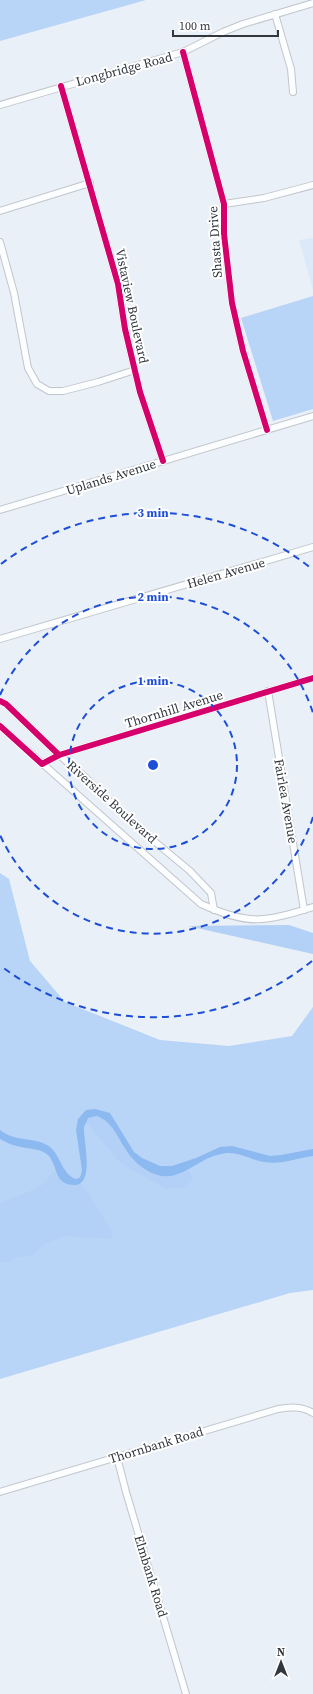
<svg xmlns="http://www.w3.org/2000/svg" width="313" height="1694" font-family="'Source Serif 4',serif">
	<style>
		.built { fill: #dce9f9 }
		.green { fill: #b8d4f7 }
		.forest { fill: #b3d1f6 }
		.water { fill: #8cb9f0 }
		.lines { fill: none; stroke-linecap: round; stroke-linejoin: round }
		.street-casing { stroke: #c1c6cc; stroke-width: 8 }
		.street { stroke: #fcfdfe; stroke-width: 6 }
		.cycleway-casing { stroke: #fff; stroke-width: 8 }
		.cycleway { stroke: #d6006c; stroke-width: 6 }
		.ring { fill: none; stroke: #1d4ed8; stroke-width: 2; stroke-dasharray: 7 5 }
		.labels { text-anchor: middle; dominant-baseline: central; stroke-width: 4; stroke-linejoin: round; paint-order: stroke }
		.street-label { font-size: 13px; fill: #32373e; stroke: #fff }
		.centre { fill: #1d4ed8; stroke: #fff; stroke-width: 2 }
		.ring-label { font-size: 12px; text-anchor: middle; font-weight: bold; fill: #1d4ed8; stroke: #fff; stroke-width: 4; stroke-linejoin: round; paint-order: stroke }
	</style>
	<rect width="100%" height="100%" fill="#eaf0f7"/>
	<path class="built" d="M313,238V290L299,240Z"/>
	<g class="green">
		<path d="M0,0H146L0,41Z"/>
		<path d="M313,296V409L273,421L241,318Z"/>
		<path d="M0,873L9,879L30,961L65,1002L160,1040L229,1046L292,1036L313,1007V1290L290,1293L0,1379Z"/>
	</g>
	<g class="forest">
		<path d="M289,925L313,933V954L188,926Z"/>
		<path d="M97,1116C119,1124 116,1145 130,1155C138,1162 164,1171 175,1176L189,1170L193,1180L184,1187L166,1189L127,1167L118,1160L86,1122L88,1118Z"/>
		<path d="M55,1171L58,1177L78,1185L81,1183L112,1231V1239L65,1236L46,1243L32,1255L17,1257L8,1263L0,1262V1203L36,1189L42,1185Z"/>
	</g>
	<path class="water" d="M95,1109L110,1113L134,1152L142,1158L160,1166H172L196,1158L220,1147L232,1146L270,1156L281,1155L313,1149V1156C297,1158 281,1165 265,1162C249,1160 238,1150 221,1154C194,1159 178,1188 148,1171C139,1166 131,1158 126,1150C117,1137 113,1122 97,1116L88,1118C87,1121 85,1124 84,1127C83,1139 95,1184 75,1185C54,1185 58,1167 49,1156C42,1148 26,1149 17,1146C11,1145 6,1142 0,1139V1130C15,1142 34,1137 47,1145C61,1153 60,1172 75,1179C81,1179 81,1175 82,1170L76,1130L78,1119L86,1110Z"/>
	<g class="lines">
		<defs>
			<g id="street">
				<path d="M275,14L291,69L293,92"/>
				<path d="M183,52L224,204V234L232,303L243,351L267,430"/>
				<path d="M61,86L118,284L125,329L140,392L163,461"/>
				<path d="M0,105L183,52L223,32L243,24L313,3"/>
				<path d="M224,204L264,198L313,185"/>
				<path d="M0,211L90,183"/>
				<path d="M0,242L14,293L28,368L37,384L49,391H63L98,382L135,370"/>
				<path d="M0,510L313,416"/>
				<path d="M0,639L313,547"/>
				<path d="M268,691L304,910"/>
				<path d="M0,701L6,704L59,755L85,777L130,821L190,871L211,893L214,910"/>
				<path d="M0,726L201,904C250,926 264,922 313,907"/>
				<path d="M42,764L59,755L313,678"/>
				<path d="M117,1457L126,1492L186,1694"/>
				<path d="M0,1492L278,1409C290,1407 302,1406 313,1413"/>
			</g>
		</defs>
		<use href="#street" class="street-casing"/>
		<use href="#street" class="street"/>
		<defs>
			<g id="cycleway">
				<path d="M183,52L224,204V234L232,303L243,351L267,430"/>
				<path d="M61,86L118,284L125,329L140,392L163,461"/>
				<path d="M0,701L6,704L59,755"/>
				<path d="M0,726L42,764L59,755L313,678"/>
			</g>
		</defs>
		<use href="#cycleway" class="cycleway-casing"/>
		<use href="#cycleway" class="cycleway"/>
	</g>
	<g class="ring">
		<circle cx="153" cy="765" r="84"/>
		<path d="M313 817A168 168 0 0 1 0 835M0 695A168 168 0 0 1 313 713"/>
		<path d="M312 961A252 252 0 0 1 1 966M1 564A252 252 0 0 1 312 569"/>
	</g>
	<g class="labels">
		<g class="street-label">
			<text transform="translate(124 69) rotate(-15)">Longbridge Road</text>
			<text transform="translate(215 242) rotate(-94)">Shasta Drive</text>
			<text transform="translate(132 306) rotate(78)">Vistaview Boulevard</text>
			<text transform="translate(111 477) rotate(-17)">Uplands Avenue</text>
			<text transform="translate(226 573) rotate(-16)">Helen Avenue</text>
			<text transform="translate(174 709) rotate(-17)">Thornhill Avenue</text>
			<text transform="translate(286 801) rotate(80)">Fairlea Avenue</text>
			<text transform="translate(112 802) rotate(42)">Riverside Boulevard</text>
			<text transform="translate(156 1445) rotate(-17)">Thornbank Road</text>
			<text transform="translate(151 1576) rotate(73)">Elmbank Road</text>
		</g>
	</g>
	<circle cx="153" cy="765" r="6" class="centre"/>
	<g class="ring-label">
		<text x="153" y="517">3 min</text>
		<text x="153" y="601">2 min</text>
		<text x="153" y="685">1 min</text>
	</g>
	<g transform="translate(281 1662)" stroke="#ffffff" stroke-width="3" paint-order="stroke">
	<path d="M0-3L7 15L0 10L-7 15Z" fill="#32373e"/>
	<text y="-6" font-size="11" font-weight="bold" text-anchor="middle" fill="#32373e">N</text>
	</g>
	<path d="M173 30v6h105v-6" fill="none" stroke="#32373e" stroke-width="2"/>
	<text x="179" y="30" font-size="12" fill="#32373e" stroke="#ffffff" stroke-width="3" paint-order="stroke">100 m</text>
</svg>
